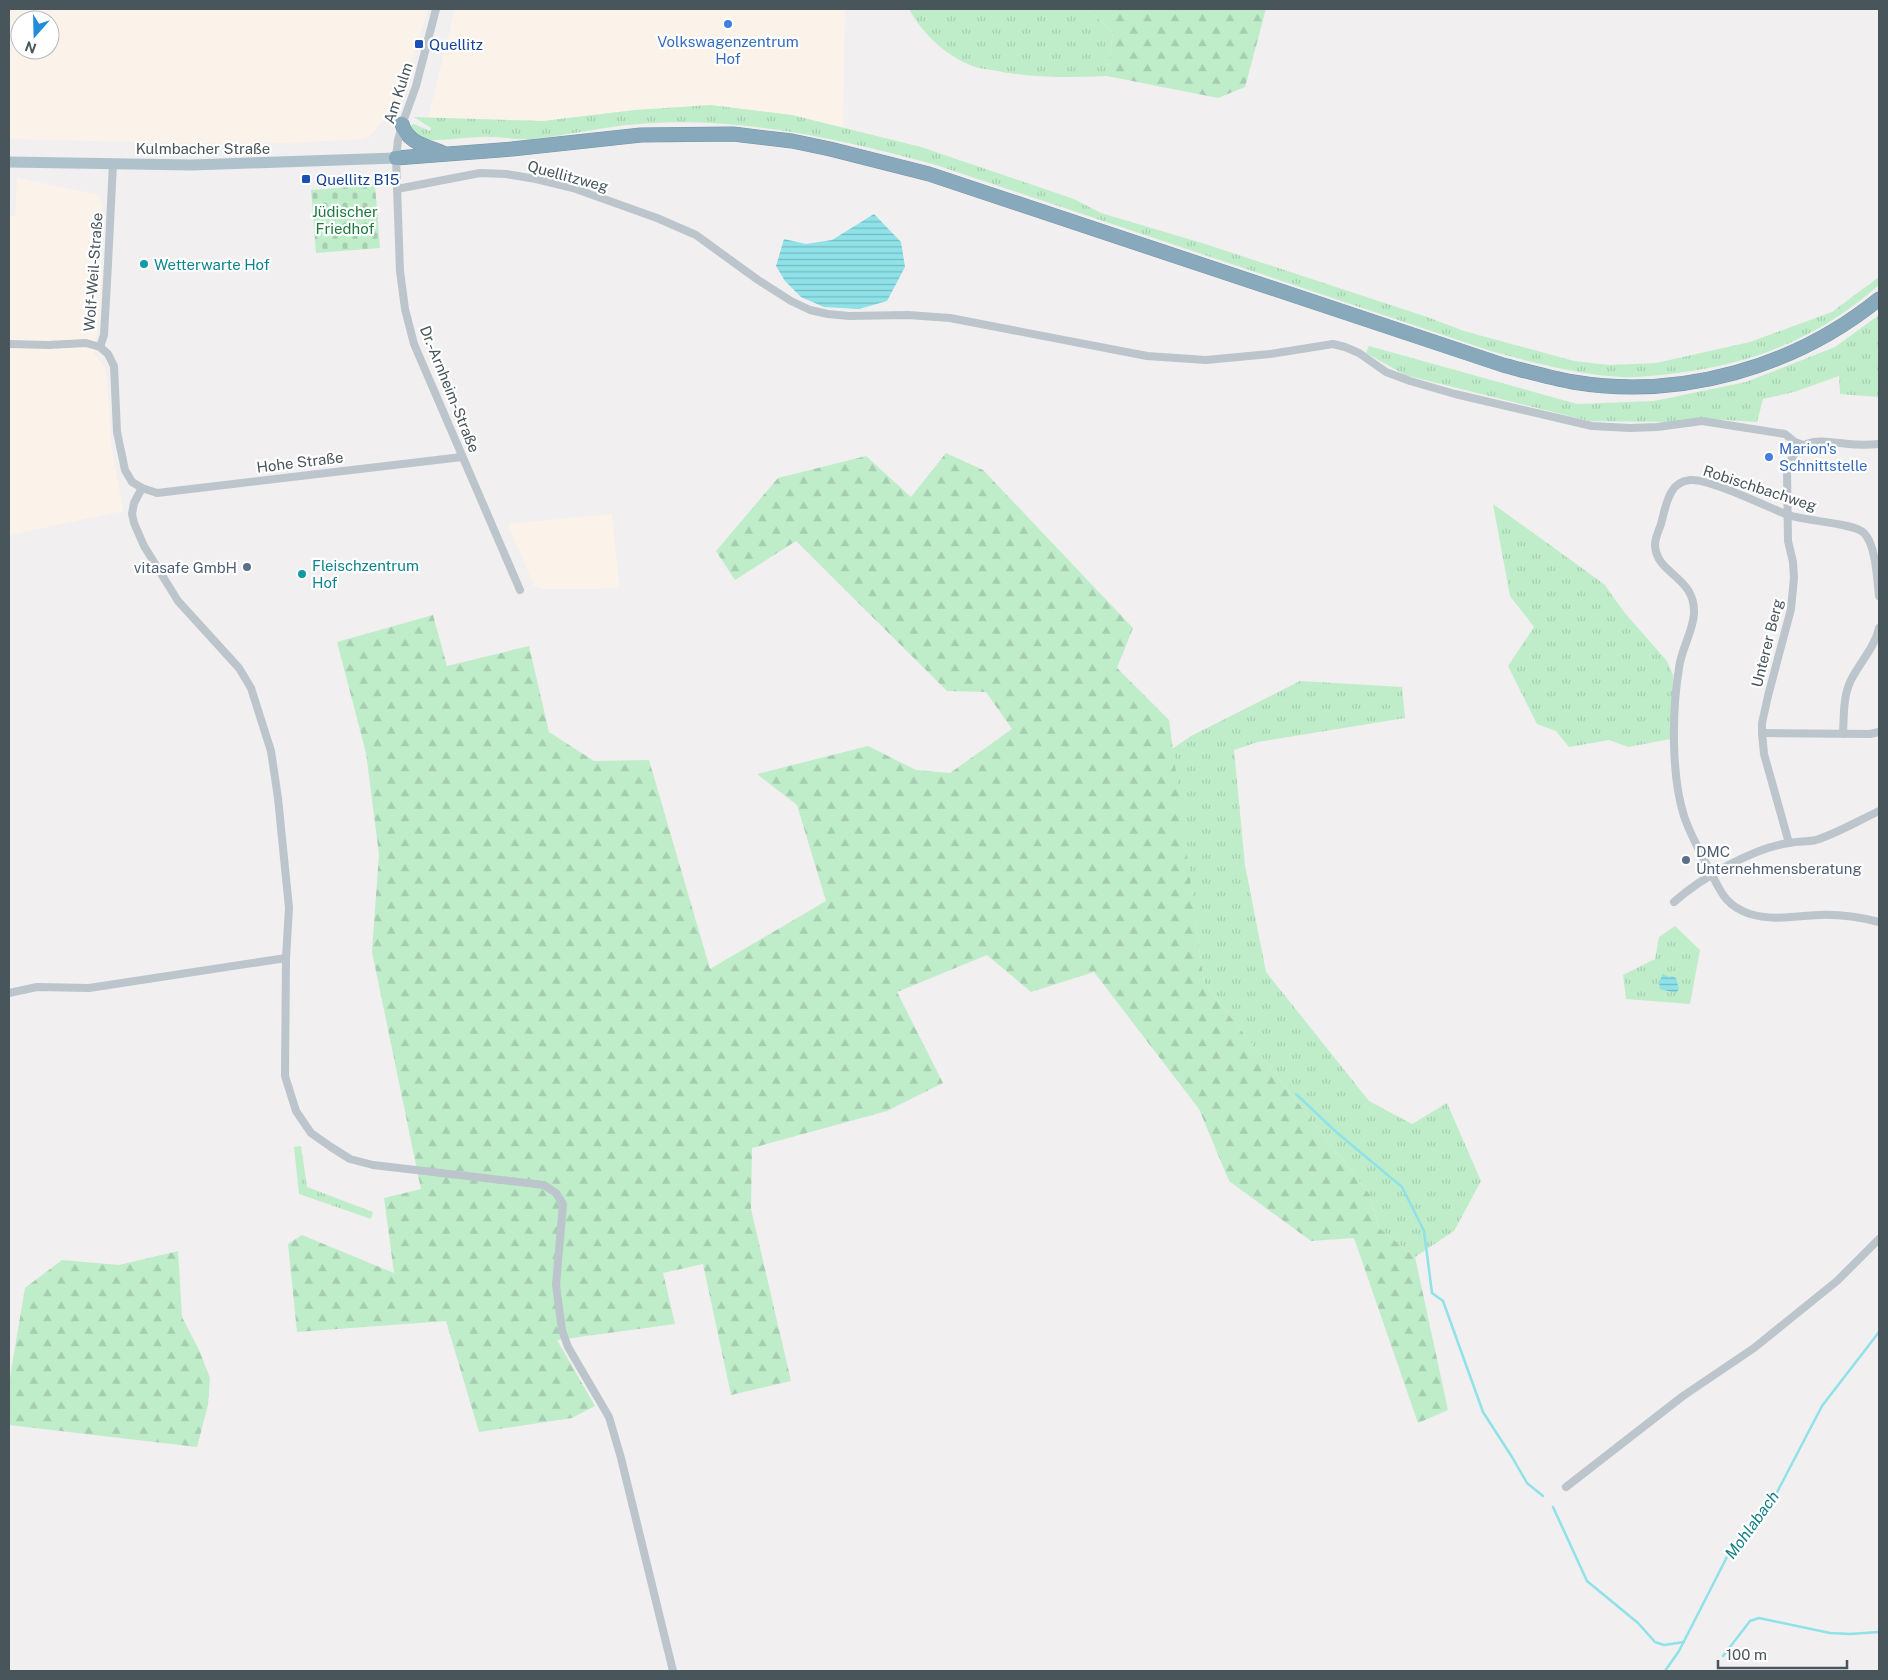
<svg xmlns="http://www.w3.org/2000/svg" width="1888" height="1680" font-family="'Public Sans',sans-serif">
	<style>
		.commercial { fill: #fbf3e9; fill-rule: evenodd }
		.grass { fill: url(#grass-tufts) }
		.forest { fill: url(#forest-firs) }
		.cemetery { fill: url(#cemetery-stones) }
		.water { fill: url(#water-rules) }
		.lines { fill: none; stroke-linecap: round; stroke-linejoin: round }
		.stream { stroke: #8ee2e8; stroke-width: 2.5 }
		.highway-casing { stroke: #7494a7; stroke-width: 15 }
		.street { stroke: #bbc5cb; stroke-width: 8 }
		.primary { stroke: #afc2cc; stroke-width: 11 }
		.highway { stroke: #88a9bb; stroke-width: 14 }
		.shop-dot { fill: #3f7fe0; stroke: #fff; stroke-width: 2 }
		.transit-dot { fill: #1a4fb4; stroke: #fff; stroke-width: 2 }
		.culture-dot { fill: #0f9aa8; stroke: #fff; stroke-width: 2 }
		.service-dot { fill: #5c6f8a; stroke: #fff; stroke-width: 2 }
		.labels { text-anchor: middle; dominant-baseline: central; stroke-width: 4.5; stroke-linejoin: round; paint-order: stroke }
		.shop-label { font-size: 15px; fill: #366cbe; stroke: #fff }
		.transit-label { font-size: 15px; fill: #164399; stroke: #fff; text-anchor: start }
		.street-label { font-size: 15px; fill: #48555b; stroke: #fff }
		.park-label { font-size: 15px; fill: #1b7a3c; stroke: #fff }
		.culture-label { font-size: 15px; fill: #0d838f; stroke: #fff; text-anchor: start }
		.service-label { font-size: 15px; fill: #4e5e75; stroke: #fff; text-anchor: end }
		.water-label { font-size: 16px; font-style: italic; fill: #137f86; stroke: #fff }
	</style>
	<defs>
		<pattern id="grass-tufts" width="24" height="20" patternUnits="userSpaceOnUse" patternTransform="scale(1.25)"><rect width="24" height="20" fill="#bfedca"/><path d="M3 7l-1-3M5 7V3M7 7l1-3M15 17l-1-3M17 17v-4M19 17l1-3" fill="none" stroke="#a6cdb0"/></pattern>
		<pattern id="forest-firs" width="22" height="20" patternUnits="userSpaceOnUse" patternTransform="scale(1.25)"><rect width="22" height="20" fill="#bfedca"/><path d="M5 1l3.5 6h-7zM16 11l3.5 6h-7z" fill="#a6cdb0"/></pattern>
		<pattern id="cemetery-stones" width="16" height="16" patternUnits="userSpaceOnUse" patternTransform="scale(1.25)"><rect width="16" height="16" fill="#bfedca"/><path d="M2 7V4a2 2 0 0 1 4 0v3zM10 15v-3a2 2 0 0 1 4 0v3z" fill="#a6cdb0"/></pattern>
		<pattern id="water-rules" width="6" height="5" patternUnits="userSpaceOnUse" patternTransform="scale(1.25)"><rect width="6" height="5" fill="#8ee2e8"/><path d="M0 2.5h6" fill="none" stroke="#76babf"/></pattern>
	</defs>
	<rect width="100%" height="100%" fill="#f1efef"/>
	<g class="commercial">
		<path d="M9,9H428L396,111L386,117L369,137L363,139L290,143H175L9,139ZM20,20H50V50H20Z"/>
		<path d="M455,9H845L843,128L792,115L635,110L543,121L428,118Z"/>
		<path d="M17,178L99,195L103,208L100,313L94,354L105,367L108,388L111,444L123,511L9,535V216H15Z"/>
		<path d="M612,514L619,587L596,589H545L534,586L508,524Z"/>
	</g>
	<g class="grass">
		<path d="M909,9H1087L1113,32L1107,76C1068,78 1030,78 992,70C985,69 977,68 970,65C944,54 922,33 909,9Z"/>
		<path d="M710,105L792,115L921,147L1074,199L1101,213L1202,243L1427,317L1464,331L1574,361L1609,365L1656,363L1750,342L1832,312L1879,277V285C1820,337 1755,363 1678,373C1659,375 1639,378 1621,377C1577,374 1534,363 1491,351L933,164C837,138 739,116 638,124C603,127 568,135 533,139C515,140 498,136 480,137C459,138 437,142 416,139L409,126L414,124L430,131L431,128L414,117L543,121L635,110Z"/>
		<path d="M1879,315V397L1840,394L1839,376L1794,392L1763,399L1757,422L1696,418L1673,422L1589,421L1405,375L1366,353L1369,346L1577,404L1654,401L1746,382L1835,347Z"/>
		<path d="M1493,504L1604,584L1624,612L1667,661L1673,675L1671,739L1628,747L1609,740L1569,747L1556,731L1537,724L1508,666L1534,627L1510,596Z"/>
		<path d="M1300,681L1402,687L1405,718L1258,742L1234,750L1245,865L1266,972L1369,1101L1412,1124L1447,1103L1481,1181L1454,1231L1415,1257L1379,1228L1370,1195L1204,983L1172,749L1191,736Z"/>
		<path d="M1675,926L1700,950L1690,1004L1626,999L1623,975L1655,959L1659,937Z"/>
		<path d="M301,1146L307,1187L373,1212L371,1219L299,1194L294,1147Z"/>
	</g>
	<g class="forest">
		<path d="M1087,9H1266L1245,87L1218,98L1107,76L1113,32Z"/>
		<path d="M946,453L983,470L1133,628L1117,668L1169,720L1204,983L1370,1195L1379,1228L1415,1257L1448,1410L1418,1423L1354,1238L1311,1241L1229,1181L1199,1109L1094,972L1031,992L987,955L897,992L943,1083L887,1111L752,1148L751,1209L791,1381L731,1395L703,1264L663,1273L675,1324L557,1340L595,1406L572,1418L479,1432L446,1321L297,1332L288,1244L302,1235L394,1273L384,1198L421,1189L372,952L379,854L366,753L337,642L433,615L447,666L529,646L549,732L594,761L649,760L710,969L826,901L797,805L757,774L868,746L916,770L950,773L1012,729L986,692L947,691L796,541L735,580L716,551L778,478L866,456L911,497Z"/>
		<path d="M178,1251L182,1317L199,1350L210,1378L208,1405L197,1447L9,1425V1383L25,1288L62,1260L119,1265Z"/>
	</g>
	<path class="cemetery" d="M375,185L380,248L316,253L311,190Z"/>
	<g class="water">
		<path d="M874,214L901,242L905,267L887,301L859,309L824,307L801,297L785,281L776,266L784,239L806,244L832,240Z"/>
		<path d="M1663,974L1669,977L1672,976L1676,978L1679,989L1676,993L1660,989L1659,982Z"/>
	</g>
	<g class="lines">
		<g class="stream">
			<path d="M1296,1094L1335,1131L1402,1187L1424,1231L1432,1293L1443,1301L1483,1412L1512,1457L1527,1483L1543,1496"/>
			<path d="M1553,1507L1587,1581L1638,1623L1655,1642L1664,1645L1684,1642"/>
			<path d="M1723,1656L1750,1621L1759,1618L1830,1633L1850,1634L1879,1632"/>
			<path d="M1665,1671L1679,1651L1730,1551L1774,1498L1822,1406L1879,1332"/>
		</g>
		<defs>
			<g id="highway">
				<path d="M402,124C407,143 427,146 443,153"/>
				<path d="M396,158L512,149L641,135L733,134L792,141L830,149L929,174L1503,365C1526,371 1550,378 1573,382C1681,400 1795,367 1879,299"/>
			</g>
		</defs>
		<use href="#highway" class="highway-casing"/>
		<g class="street">
			<path d="M436,9L416,86L403,122L398,140L396,158L400,271L405,309L414,344L520,590"/>
			<path d="M397,189L480,173L506,174L536,179L573,188L657,218L696,235L758,280L791,301L810,310L828,314L849,316L908,315L950,318L1147,356L1206,360L1270,354L1333,344L1345,347L1359,353L1386,372L1410,381L1455,394L1592,426L1630,428L1657,427L1702,421L1785,434L1795,442L1803,445"/>
			<path d="M9,344L48,345L86,343L100,347L108,354L114,366L117,432L125,470L132,482L142,488L157,493L462,457"/>
			<path d="M100,347L104,335L108,264L113,163"/>
			<path d="M142,488L134,503L132,514L134,523L144,546L178,601L239,668L251,688L271,751L278,798L289,908L286,958L285,1076L296,1111L311,1133L331,1147L350,1159L373,1165L544,1185L556,1193L563,1204L556,1285L562,1330L568,1347L609,1417L621,1458L673,1671"/>
			<path d="M1879,596C1877,579 1876,545 1864,533C1854,523 1805,521 1788,515C1767,507 1709,478 1690,480C1682,481 1676,484 1672,491C1666,500 1664,513 1661,524C1659,530 1655,538 1655,545C1656,575 1696,576 1694,614C1693,631 1681,650 1679,668C1672,710 1671,775 1684,816C1690,834 1699,850 1708,867C1720,889 1723,905 1750,914C1773,921 1795,916 1819,915C1840,914 1859,917 1879,922"/>
			<path d="M1762,733L1870,734L1879,732"/>
			<path d="M1843,734C1844,715 1843,696 1851,680C1860,662 1875,647 1879,628"/>
			<path d="M1789,843L1764,754L1762,733V723L1768,696L1791,609L1794,578L1793,562L1788,541L1787,469C1799,435 1818,441 1848,444C1858,445 1869,445 1879,444"/>
			<path d="M1674,902C1701,878 1753,848 1789,843C1799,841 1807,842 1816,840C1838,833 1858,821 1879,811"/>
			<path d="M9,993L37,987L89,988L286,958"/>
			<path d="M1566,1487L1683,1396L1754,1348L1837,1281L1879,1239"/>
		</g>
		<path class="primary" d="M9,162L192,165L396,158"/>
		<use href="#highway" class="highway"/>
	</g>
	<g class="shop-dot">
		<circle cx="728" cy="24" r="5"/>
		<circle cx="1769" cy="457" r="5"/>
	</g>
	<g class="transit-dot">
		<rect x="414" y="39" width="10" height="10" rx="2.5"/>
		<rect x="301" y="174" width="10" height="10" rx="2.5"/>
	</g>
	<g class="culture-dot">
		<circle cx="144" cy="264" r="5"/>
		<circle cx="302" cy="574" r="5"/>
	</g>
	<g class="service-dot">
		<circle cx="247" cy="567" r="5"/>
		<circle cx="1686" cy="860" r="5"/>
	</g>
	<g class="labels">
		<g class="shop-label">
			<text x="728" y="41">Volkswagenzentrum<tspan x="728" dy="17">Hof</tspan></text>
			<text x="1779" y="448" text-anchor="start">Marion's<tspan x="1779" dy="17">Schnittstelle</tspan></text>
		</g>
		<g class="transit-label">
			<text x="429" y="44">Quellitz</text>
			<text x="316" y="179">Quellitz B15</text>
		</g>
		<g class="street-label">
			<text transform="translate(398 93) rotate(-72)">Am Kulm</text>
			<text x="203" y="148">Kulmbacher Straße</text>
			<text transform="translate(568 176) rotate(15)">Quellitzweg</text>
			<text transform="translate(93 272) rotate(-86)">Wolf-Weil-Straße</text>
			<text transform="translate(450 389) rotate(68)">Dr.-Arnheim-Straße</text>
			<text transform="translate(300 462) rotate(-7)">Hohe Straße</text>
			<text transform="translate(1760 488) rotate(18)">Robischbachweg</text>
			<text transform="translate(1767 643) rotate(-76)">Unterer Berg</text>
		</g>
		<g class="park-label">
			<text x="345" y="211">Jüdischer<tspan x="345" dy="17">Friedhof</tspan></text>
		</g>
		<g class="culture-label">
			<text x="154" y="264">Wetterwarte Hof</text>
			<text x="312" y="565">Fleischzentrum<tspan x="312" dy="17">Hof</tspan></text>
		</g>
		<g class="service-label">
			<text x="237" y="567">vitasafe GmbH</text>
			<text x="1696" y="851" text-anchor="start">DMC<tspan x="1696" dy="17">Unternehmensberatung</tspan></text>
		</g>
		<g class="water-label">
			<text transform="translate(1752 1525) rotate(-54)">Mohlabach</text>
		</g>
	</g>
	<rect width="1888" height="1680" fill="none" stroke="#48555b" stroke-width="20"/>
	<g transform="translate(35 35) rotate(200)"><circle r="24" fill="#ffffff" stroke="#b6bbbd"/>
	<path d="M0-4L9 19L0 12L-9 19Z" fill="#218cd9"/>
	<text y="-8" font-size="14" font-weight="bold" text-anchor="middle" fill="#48555b">N</text>
	</g>
	<path d="M1718 1660v8h129v-8" fill="none" stroke="#48555b" stroke-width="2.5"/>
	<text x="1726" y="1660" font-size="15" fill="#48555b" stroke="#ffffff" stroke-width="4" paint-order="stroke">100 m</text>
</svg>
